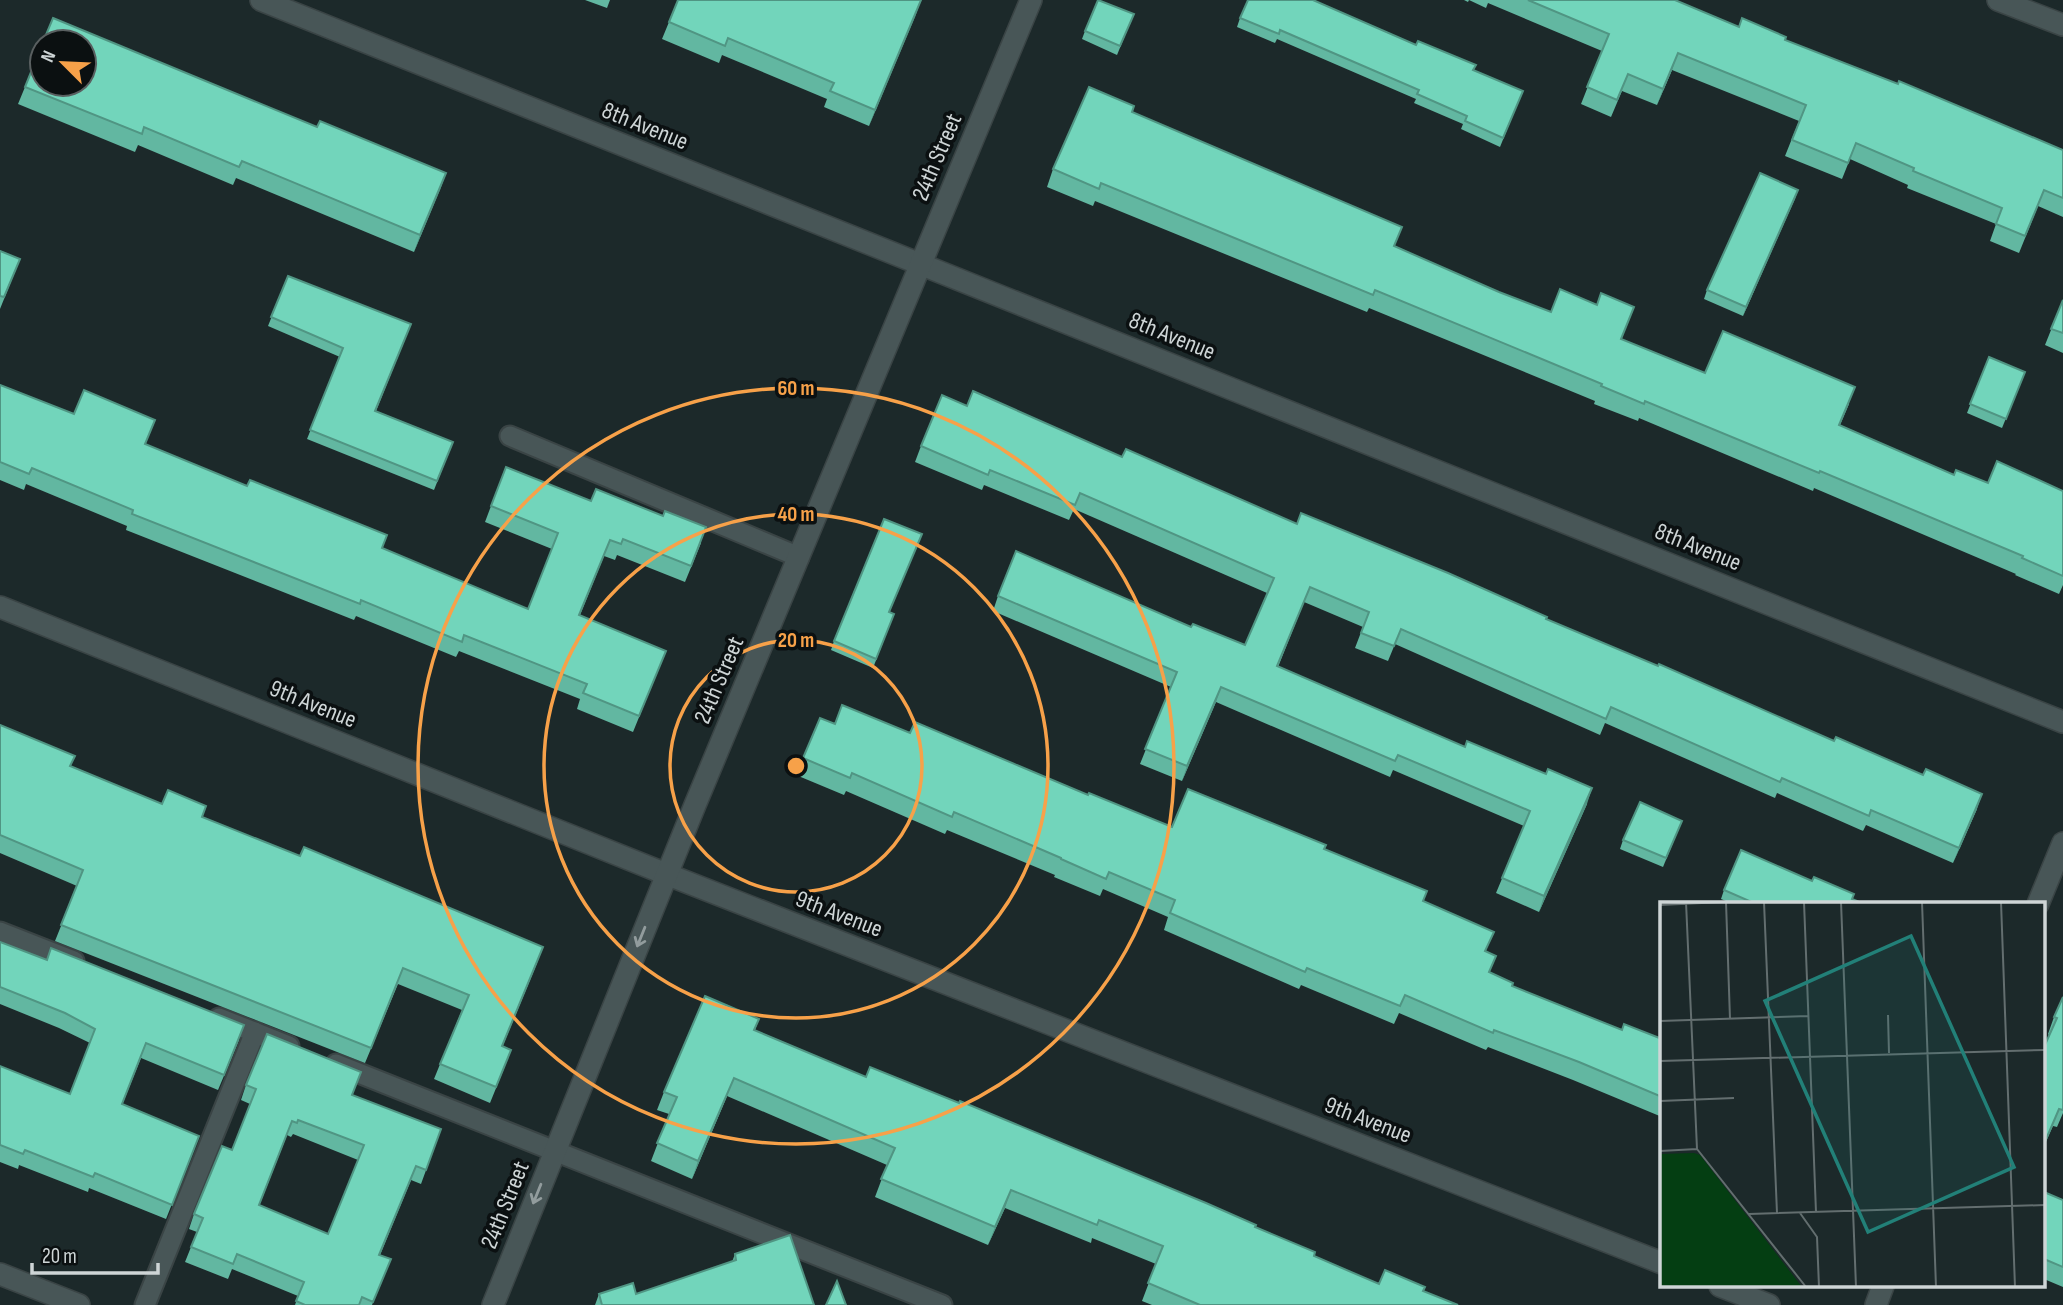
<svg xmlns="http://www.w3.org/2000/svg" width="2063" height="1305" font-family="'Sofia Sans Condensed',sans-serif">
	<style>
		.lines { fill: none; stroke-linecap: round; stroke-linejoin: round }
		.lane-casing { stroke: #3a4445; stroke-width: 23 }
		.street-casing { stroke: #3a4445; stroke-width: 24 }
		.lane { stroke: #485657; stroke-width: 19 }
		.street { stroke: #485657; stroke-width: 21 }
		.wall { fill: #62b7a1; fill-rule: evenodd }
		.shaded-wall { fill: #509583 }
		.building { fill: #72d5bb; stroke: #509583; stroke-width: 2; fill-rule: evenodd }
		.oneway { stroke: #929c9d }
		.ring { fill: none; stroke: #f7a149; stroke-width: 3.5 }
		.labels { text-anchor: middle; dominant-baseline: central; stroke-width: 7; stroke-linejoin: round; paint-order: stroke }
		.street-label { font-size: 24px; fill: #ced5d6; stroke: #0b1011 }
		.inset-road { fill: none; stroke: #636e6f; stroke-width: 2 }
		.view { fill: #228078; fill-opacity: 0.15; stroke: #228078; stroke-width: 3.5 }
		.inset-edge { fill: none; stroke: #ced5d6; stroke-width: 3.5 }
		.centre { fill: #f7a149; stroke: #0b1011; stroke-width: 3.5 }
		.ring-label { font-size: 21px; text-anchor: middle; font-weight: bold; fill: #f7a149; stroke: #0b1011; stroke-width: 7; stroke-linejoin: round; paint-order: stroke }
	</style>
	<rect width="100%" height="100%" fill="#1c292a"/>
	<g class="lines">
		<defs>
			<g id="lane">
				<path d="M510,436L799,557"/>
				<path d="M0,932L74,961"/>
				<path d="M219,1018L289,1046"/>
				<path d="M336,1064L942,1305"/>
				<path d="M145,1305L255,1032"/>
			</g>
			<g id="street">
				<path d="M261,0L2063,722"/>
				<path d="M1998,0L2063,25"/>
				<path d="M0,607L666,874L1662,1263"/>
				<path d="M2038,904L2063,843"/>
				<path d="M0,1274L79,1305"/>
				<path d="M1720,1286L1769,1305"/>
				<path d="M493,1305L695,805L1031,0"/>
				<path d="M1876,1305L1883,1286"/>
			</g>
		</defs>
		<use href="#lane" class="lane-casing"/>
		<use href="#street" class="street-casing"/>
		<use href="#lane" class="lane"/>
		<use href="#street" class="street"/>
	</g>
	<g class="wall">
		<path d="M585,0H610L607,8Z"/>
		<path d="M921,0L869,126L824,107L827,99L722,55L719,63L662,39L669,22Z"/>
		<path d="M1464,0H1675L1739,27L1785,40L2063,150V217L2038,206L2019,253L1990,241L1996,224L1907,188L1908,185L1850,159L1842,179L1785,156L1799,121L1672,70L1657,105L1622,91L1611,117L1581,104L1602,51L1488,3L1486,8L1469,0L1468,2Z"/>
		<path d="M1240,18L1474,70L1519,100L1500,147L1461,129L1463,124L1414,103L1416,99L1277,39L1275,43L1237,27Z"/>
		<path d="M1130,23L1117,55L1082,39L1085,31Z"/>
		<path d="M25,87L317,127L446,173L414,252L236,178L233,185L138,145L135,152L18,104Z"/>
		<path d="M1132,112L1395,247L1499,292L1705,373L1849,404L1840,425L1954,475L1988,483L2063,491V585L2059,594L2015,575L2016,574L1814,488L1813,491L1639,418L1638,421L1594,404L1595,401L1369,308L1367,312L1095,201L1093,206L1047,187L1053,169Z"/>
		<path d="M1798,190L1743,316L1704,299L1707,290Z"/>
		<path d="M0,251L20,259L0,309Z"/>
		<path d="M288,276L411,324L376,411L453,442L434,490L307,439L340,357L268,326Z"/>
		<path d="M2063,300V353L2045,345Z"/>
		<path d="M1989,357L2025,372L2002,428L1967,413Z"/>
		<path d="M0,385L145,444L382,549L528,609L552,549L485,522L491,506L591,501L701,543L685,582L617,555L615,560L604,556L580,615L666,651L633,732L577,709L580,699L459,651L456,657L356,616L354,620L126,530L127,526L26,484L24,490L0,480Z"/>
		<path d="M967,406L1122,457L1546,619L1977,809L1953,863L1866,825L1863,831L1777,793L1775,798L1605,723L1600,735L1395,644L1388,661L1355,648L1363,627L1304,602L1278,667L1587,804L1539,912L1496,893L1524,826L1393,770L1390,777L1216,702L1182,781L1140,764L1171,687L993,611L998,596L1191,627L1245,645L1267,593L1074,509L1069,520L984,485L982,490L915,462L921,446Z"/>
		<path d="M889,612L894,614L873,668L831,650L834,641Z"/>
		<path d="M835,724L910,733L1088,795L1172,827L1324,849L1423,902L1487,952L1490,973L1512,986L1622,1030L1662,1039V1117L1573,1080L1488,1047L1486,1050L1399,1013L1394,1024L1301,985L1299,989L1164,930L1168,917L1103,889L1100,896L1054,877L1055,875L947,830L945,834L846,791L844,795L796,775L803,758Z"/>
		<path d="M0,725L71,766L162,804L202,817L537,963L502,1047L505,1066L490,1103L434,1079L462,1010L398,984L365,1063L55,941L77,886L0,853Z"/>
		<path d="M1682,821L1663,867L1620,849L1623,840Z"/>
		<path d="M1724,890L1852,899L1864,904H1733L1721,899Z"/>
		<path d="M0,942L239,1040L218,1090L141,1058L122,1105L199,1136L166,1219L89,1188L88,1192L19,1165L18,1169L0,1162V1066L70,1094L90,1043L59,1028L0,1004Z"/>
		<path d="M2063,997V1113L2057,1127L2053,1126L2044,1146V1047L2049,1035L2048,1034L2054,1017Z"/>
		<path d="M759,1019L755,1030L866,1077L1255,1227L1314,1256L1379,1284L1423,1291L1458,1305H1152L1142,1301L1156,1264L1092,1238L1091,1243L1005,1208L988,1245L875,1197L887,1165L727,1096L692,1179L651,1161L669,1114L657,1110L664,1092Z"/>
		<path d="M246,1085L352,1095L441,1129L421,1184L411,1180L380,1255L391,1259L372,1305H295L298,1296L232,1269L228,1279L185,1262L197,1232L189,1229L194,1214L232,1150L250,1104L241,1100ZM293,1134L358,1160L328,1234L259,1206L287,1135L291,1137Z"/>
		<path d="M2044,1192L2063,1200V1287L2044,1279Z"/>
		<path d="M735,1254L814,1305H595L599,1294H636L732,1262Z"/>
	</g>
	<g class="shaded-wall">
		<path d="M921,0L915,17L869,126L875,110Z"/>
		<path d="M1678,53L1672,70L1657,105L1663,89Z"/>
		<path d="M446,173L440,190L414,252L420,235Z"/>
		<path d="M1798,190L1795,199L1743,316L1746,307Z"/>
		<path d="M1221,687L1216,702L1182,781L1187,766Z"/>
		<path d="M1592,788L1587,804L1539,912L1544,896Z"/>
		<path d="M1982,794L1977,809L1953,863L1959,848Z"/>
		<path d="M543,947L537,963L496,1062L502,1046Z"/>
		<path d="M734,1078L727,1096L692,1179L698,1161Z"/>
		<path d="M1011,1190L1005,1208L988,1245L995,1227Z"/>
	</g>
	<g class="building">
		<path d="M678,0H921L875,110L830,91L834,83L728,38L725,46L669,22Z"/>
		<path d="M1098,0L1134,14L1120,46L1085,31Z"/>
		<path d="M1248,0H1313L1416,45L1418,41L1476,65L1473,70L1523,91L1503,138L1465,121L1467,116L1417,94L1419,90L1280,30L1279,34L1240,18Z"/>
		<path d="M1528,0H1675L1739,27L1742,18L1786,37L1785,40L1898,84L1899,81L2063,150V198L2044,190L2025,236L1996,224L2002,208L1913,171L1914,168L1856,143L1848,163L1792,140L1806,105L1678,53L1663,89L1628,74L1617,100L1587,87L1609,34Z"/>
		<path d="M53,18L317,127L320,121L446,173L420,235L242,161L239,167L144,127L142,134L25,87L42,45V84H84V42H43Z"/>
		<path d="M1089,87L1134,106L1132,112L1402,227L1394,246L1499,292L1551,312L1560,289L1597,305L1601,293L1634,307L1621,339L1705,373L1723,331L1855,387L1839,425L1954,475L1956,470L1988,483L1997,461L2063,491V576L2022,558L2023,556L1820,471L1819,473L1645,401L1644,404L1601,386L1602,384L1375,290L1373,295L1101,183L1099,189L1053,169Z"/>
		<path d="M1760,173L1798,190L1746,307L1707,290Z"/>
		<path d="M0,251L20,259L4,297L0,296Z"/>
		<path d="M288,276L411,324L375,411L453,442L437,481L310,430L343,348L271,317Z"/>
		<path d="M2063,300V333L2051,329Z"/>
		<path d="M1989,357L2025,372L2006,419L1970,404Z"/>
		<path d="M0,385L74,414L84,390L155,420L145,444L247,486L250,480L387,535L382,548L528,609L558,533L491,506L506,467L591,501L596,489L663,516L665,511L706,527L691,566L623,539L621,544L610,540L579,615L666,651L639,716L583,693L587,684L464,635L462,642L361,600L360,604L132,514L133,510L32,468L29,474L0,462Z"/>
		<path d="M973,391L1122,457L1126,449L1297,524L1301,513L1448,573L1547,617L1546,619L1658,666L1659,664L1834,741L1836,737L1923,775L1926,769L1982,794L1959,848L1871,810L1869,816L1782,778L1780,782L1611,707L1606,719L1401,629L1394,646L1361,633L1369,612L1310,587L1277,666L1465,747L1467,741L1546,774L1548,769L1592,788L1544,896L1502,878L1530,811L1398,755L1395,761L1221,687L1187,766L1145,749L1177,672L998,596L1016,551L1191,627L1193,624L1245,645L1274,578L1080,493L1075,505L990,470L988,475L921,446L942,395L967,406Z"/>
		<path d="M884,519L922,534L889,612L894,614L876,659L834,641Z"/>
		<path d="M842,705L910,733L915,722L1088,795L1089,793L1172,827L1188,789L1326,845L1324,849L1427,891L1423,901L1494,932L1485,951L1496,956L1489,972L1513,983L1512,986L1622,1030L1624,1024L1662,1039V1097L1579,1062L1494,1030L1493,1033L1405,995L1400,1006L1307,968L1305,972L1170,913L1175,900L1109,872L1106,879L1061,859V858L954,812L952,817L852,773L850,778L803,758L820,718L835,724Z"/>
		<path d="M0,725L75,756L70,766L162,804L168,790L206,806L202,817L300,856L304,847L543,947L502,1046L511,1050L496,1087L440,1064L469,995L403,968L371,1048L61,925L83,870L0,835Z"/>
		<path d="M1640,802L1682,821L1666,858L1623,840Z"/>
		<path d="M1741,850L1812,881L1814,877L1854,894L1852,899L1864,904H1756L1724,890Z"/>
		<path d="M0,942L47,960L51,948L244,1025L224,1075L146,1043L122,1104L199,1136L172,1205L95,1173L93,1177L25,1150L23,1154L0,1145V1066L70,1094L95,1029L65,1013L0,987Z"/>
		<path d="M705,996L759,1019L754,1030L866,1077L870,1067L959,1103L960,1101L1206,1203L1256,1225L1255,1227L1315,1252L1314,1256L1379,1284L1385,1270L1425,1287L1423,1291L1458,1305H1200L1148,1283L1163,1246L1099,1220L1097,1225L1011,1190L995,1227L881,1179L895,1148L734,1078L698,1161L657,1143L677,1097L664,1092Z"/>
		<path d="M2063,997V1110L2059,1109L2044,1144V1047L2057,1018L2054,1017Z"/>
		<path d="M267,1034L361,1072L352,1095L441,1129L426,1170L416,1166L379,1255L391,1259L373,1302L362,1297L359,1305H305L296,1301L304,1282L237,1254L233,1264L191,1247L203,1218L194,1214L222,1146L232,1150L256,1089L246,1085ZM298,1120L364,1145L328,1234L259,1205L292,1121L297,1123Z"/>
		<path d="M2044,1192L2063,1200V1267L2044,1259Z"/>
		<path d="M790,1235L814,1305H602L599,1294L633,1283L636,1294L736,1260L735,1254Z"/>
		<path d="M837,1281L846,1305H826Z"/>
	</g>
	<defs><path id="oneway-shaft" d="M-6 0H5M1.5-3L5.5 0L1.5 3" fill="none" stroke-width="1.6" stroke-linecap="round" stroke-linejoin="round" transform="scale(1.75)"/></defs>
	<g class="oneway">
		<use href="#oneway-shaft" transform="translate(641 937) rotate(112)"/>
		<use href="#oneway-shaft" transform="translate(537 1194) rotate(112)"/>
	</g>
	<g class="ring">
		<circle cx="796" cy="766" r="126"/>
		<circle cx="796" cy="766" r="252"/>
		<circle cx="796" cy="766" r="378"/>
	</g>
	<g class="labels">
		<g class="street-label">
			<text transform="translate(645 126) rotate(22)">8th Avenue</text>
			<text transform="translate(937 157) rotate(-67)">24th Street</text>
			<text transform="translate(1172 336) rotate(22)">8th Avenue</text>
			<text transform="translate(1698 547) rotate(22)">8th Avenue</text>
			<text transform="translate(719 680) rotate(-67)">24th Street</text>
			<text transform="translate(313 704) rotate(22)">9th Avenue</text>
			<text transform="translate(839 914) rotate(21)">9th Avenue</text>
			<text transform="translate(1368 1120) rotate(21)">9th Avenue</text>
			<text transform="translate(505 1205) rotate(-68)">24th Street</text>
		</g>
	</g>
	<g transform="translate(1660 902)">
		<rect width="385" height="385" fill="#1c292a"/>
		<path d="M34,251L40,253L142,385H0V252Z" fill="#043e12"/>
		<path class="inset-road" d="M26,0L37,247M66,0L70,117M104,0L117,311M144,0L156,310M181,0L196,385M262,0L276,385M341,0L355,385M0,3L63,0M228,113L229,151M0,119L148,114M0,159L385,148M0,199L74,196M37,247L146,385M0,249L37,247M140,311L157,335L159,385M89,312L385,303"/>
		<path class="view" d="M251,34L354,265L208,330L105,99Z"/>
		<rect width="385" height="385" class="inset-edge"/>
	</g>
	<circle cx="796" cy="766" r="10" class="centre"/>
	<g class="ring-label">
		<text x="796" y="395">60 m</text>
		<text x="796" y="521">40 m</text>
		<text x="796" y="647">20 m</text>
	</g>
	<g transform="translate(63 63) rotate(294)"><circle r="33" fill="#0b1011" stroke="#595f60" stroke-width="2"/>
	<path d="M0-5L12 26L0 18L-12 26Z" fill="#f7a149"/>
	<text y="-10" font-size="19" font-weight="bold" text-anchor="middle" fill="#ced5d6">N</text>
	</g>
	<path d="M32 1263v10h126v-10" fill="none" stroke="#ced5d6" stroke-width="3.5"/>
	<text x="42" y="1263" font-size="21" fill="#ced5d6" stroke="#0b1011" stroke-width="5" paint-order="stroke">20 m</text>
</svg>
